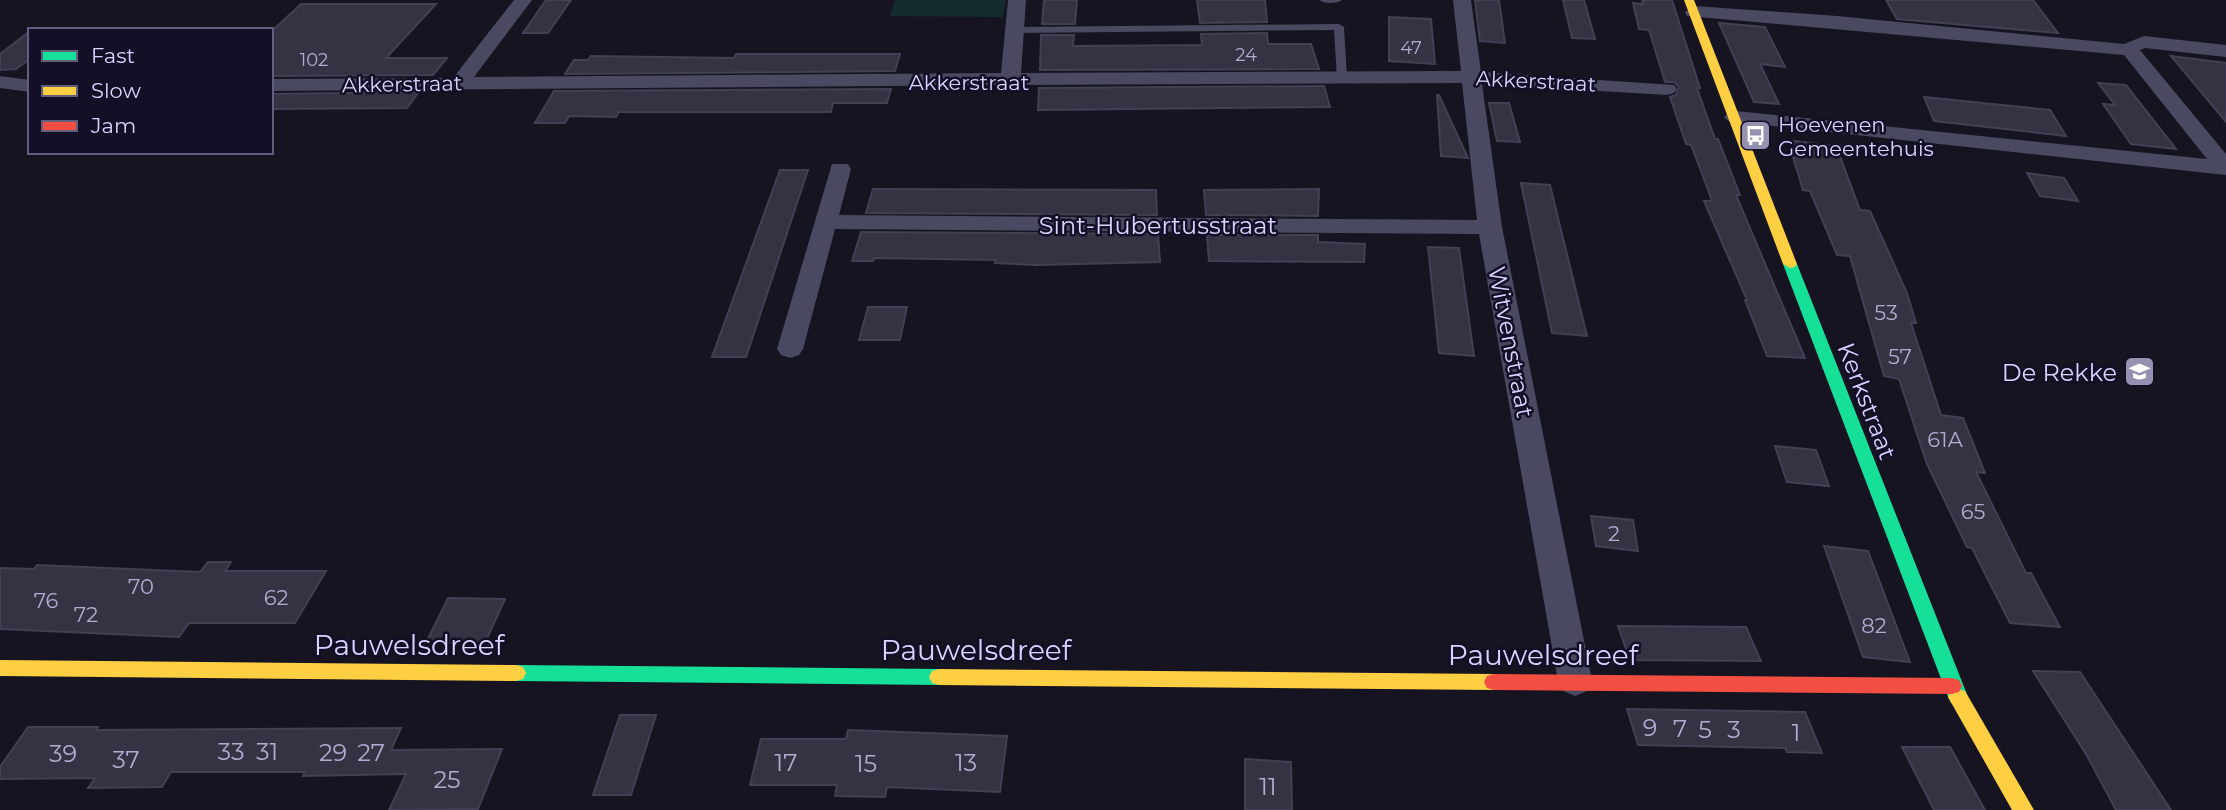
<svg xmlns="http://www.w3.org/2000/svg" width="2226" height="810" font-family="Montserrat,sans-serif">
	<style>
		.green { fill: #132c2d }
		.building { fill: #343243; stroke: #433f54; stroke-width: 2 }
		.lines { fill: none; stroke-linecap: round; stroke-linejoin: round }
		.lane { fill: #4a4962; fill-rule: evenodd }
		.street { fill: #4a4962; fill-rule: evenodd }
		.fast { fill: #16e098; fill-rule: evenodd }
		.slow { fill: #ffcf43; fill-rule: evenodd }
		.jam { fill: #f24e42; fill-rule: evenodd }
		.labels { text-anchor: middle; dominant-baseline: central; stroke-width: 5; stroke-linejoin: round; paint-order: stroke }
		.far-number-label { font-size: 18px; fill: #b0acd0 }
		.far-street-label { font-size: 21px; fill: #d9d4ff; stroke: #130f26 }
		.far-poi-label { font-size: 21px; fill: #d9d4ff; stroke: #130f26; text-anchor: start }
		.number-label { font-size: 21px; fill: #b0acd0 }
		.street-label { font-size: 24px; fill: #d9d4ff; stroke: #130f26 }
		.poi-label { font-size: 24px; fill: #d9d4ff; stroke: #130f26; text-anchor: end }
		.near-number-label { font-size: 24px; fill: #b0acd0 }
		.near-street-label { font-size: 28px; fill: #d9d4ff; stroke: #130f26 }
	</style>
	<rect width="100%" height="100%" fill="#161421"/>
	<path class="green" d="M895,0H1006L1003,17L890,16Z"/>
	<g class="building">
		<path d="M546,0H571L548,33H523Z"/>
		<path d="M1044,0H1077L1075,24H1042Z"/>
		<path d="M1197,0H1265L1267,22L1200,23Z"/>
		<path d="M1475,0H1499L1505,43L1480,41Z"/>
		<path d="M1563,0H1584L1595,39L1572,38Z"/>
		<path d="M1642,0H1672L1700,88H1697L1715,139H1718L1740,195H1736L1805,358L1767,356L1745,300H1747L1704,201H1712L1701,171L1691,145L1686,144L1670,97L1676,95L1679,87L1674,82H1665L1649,30L1639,29L1633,3L1643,4Z"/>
		<path d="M1886,0H2033L2058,33L1897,19Z"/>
		<path d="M301,4H436L386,58H447L433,75L271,76V32Z"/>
		<path d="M1389,17L1431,19L1435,64L1389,61Z"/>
		<path d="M1719,23L1765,27L1785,67L1760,64L1779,104L1754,102Z"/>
		<path d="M30,31V59L16,69L0,70V54Z"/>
		<path d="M1267,33L1268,44H1311L1319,69L1040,70L1041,35H1074L1073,46L1202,45L1201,34Z"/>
		<path d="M736,54H900L895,71L565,74L574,60H588L591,56L734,58Z"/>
		<path d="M2171,56L2226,63V122Z"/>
		<path d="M2098,83L2126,85L2176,149L2131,144L2103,104L2115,105Z"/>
		<path d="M1324,86L1330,107L1038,110L1039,88Z"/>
		<path d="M891,89L887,103H833L831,112H619L616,117L569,116L565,123H535L554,91Z"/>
		<path d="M419,92L407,108L271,109V94Z"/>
		<path d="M1437,95H1439L1468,158L1441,156Z"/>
		<path d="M1924,97L2050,110L2066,136L1934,121Z"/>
		<path d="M1489,103H1509L1520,142L1497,141Z"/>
		<path d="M1794,141L1836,146L1860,210L1870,211L1907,293L1916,323H1911L1941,415L1963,418L1985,473L1976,472L2026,573H2031L2060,627L2010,623L1972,548L1967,547L1927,464L1899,379L1884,376L1850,256L1837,255L1810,191L1803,190L1793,157L1799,158Z"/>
		<path d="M780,170H808L746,357H712Z"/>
		<path d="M2027,173L2064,178L2078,201L2040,196Z"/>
		<path d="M1521,183L1550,185L1587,336L1552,333Z"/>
		<path d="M873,189L1156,190L1157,215L866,213Z"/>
		<path d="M1319,189L1318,216L1206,215L1204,190Z"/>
		<path d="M861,232L1158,234L1160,262L1036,265L995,263L996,260L874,258L873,261H852Z"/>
		<path d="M1207,235H1318V242L1365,244L1364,262L1209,261Z"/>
		<path d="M1428,247L1459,248L1474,356L1439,353Z"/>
		<path d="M868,307H907L900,340H859Z"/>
		<path d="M1775,446L1816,450L1829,486L1787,482Z"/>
		<path d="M1591,516L1633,520L1638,551L1596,546Z"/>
		<path d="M1824,546L1868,551L1910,662L1863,657Z"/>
		<path d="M208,562H231L225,571H326L295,623H189L179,637L0,629V568L34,569L37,565L200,572Z"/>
		<path d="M448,598L505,599L485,643H426Z"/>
		<path d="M1618,626L1746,627L1761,661L1630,660Z"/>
		<path d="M2033,671L2080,672L2171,810H2116L2086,754Z"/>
		<path d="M1627,709L1805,712L1822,753L1787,752L1785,748L1638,745Z"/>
		<path d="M620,715H656L631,795H593Z"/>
		<path d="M28,727H98L96,730L401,728L391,750L502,749L478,809L389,810L406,774L303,776L305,772H171L162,787L88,788L95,778L0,779V767Z"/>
		<path d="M848,730L1007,736L1000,792L887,787L885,797L835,796L837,785H750L761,739H846Z"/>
		<path d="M1902,747H1950L1985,810H1934Z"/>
		<path d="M1245,759L1291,762L1292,810H1245Z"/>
	</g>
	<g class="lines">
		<g class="lane">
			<path d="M1319,0H1342C1337,4 1324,4 1319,0Z"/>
			<path d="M1339,24L1344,27L1347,78L1342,81L1337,78L1334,30L1014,33L1009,30L1014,27Z"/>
		</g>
		<g class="street">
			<path d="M514,0H532L474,77L1001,73L1008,0H1026L1021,73L1461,71L1453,0H1471L1481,72L1674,85L1677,89L1674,93L1667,95L1482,84L1502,227L1592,681L1587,691L1575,696L1563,691L1558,681L1479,234L835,229L803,349L799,355L790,358L781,355L777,349L832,164H848L851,169L839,215L1477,220L1462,83L1018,85L1010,88L1002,85L271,91V79L453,78Z"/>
			<path d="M1694,6L1837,16L2124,44L2144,36L2226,45V57L2145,48L2140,50L2226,154V175L1728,121L1724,117L1728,113L1735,111L2207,159L2124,55L1687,16L1685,12Z"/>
			<path d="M0,76L30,80V92L0,88Z"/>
		</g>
		<g class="fast">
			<path d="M1790,260L1797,264L1968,697L1965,703L1958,705L1951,703L1948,697L1783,264Z"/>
			<path d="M516,665L939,669L946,671L949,677L946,683L939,685L516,681L509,679L506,673L509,667Z"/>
		</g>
		<g class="slow">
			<path d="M1684,0H1694L1797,264L1795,267L1790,268L1783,264Z"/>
			<path d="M0,660L516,665L523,667L526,673L523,679L516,681L0,676Z"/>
			<path d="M939,669L1494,674L1501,676L1504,682L1501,688L1494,690L939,685L932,683L929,677L932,671Z"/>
			<path d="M1958,689L1965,691L2034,810H2012L1948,697L1951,691Z"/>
		</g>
		<path class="jam" d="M1494,674L1952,678L1959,680L1962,686L1959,692L1952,694L1494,690L1487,688L1484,682L1487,676Z"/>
	</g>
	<defs>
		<symbol id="bus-square" viewBox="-11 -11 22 22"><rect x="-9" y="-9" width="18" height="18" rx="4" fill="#9591b1" stroke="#130f26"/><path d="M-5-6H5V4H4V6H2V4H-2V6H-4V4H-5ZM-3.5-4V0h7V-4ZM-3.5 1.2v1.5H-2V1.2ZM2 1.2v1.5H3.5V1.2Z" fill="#fff"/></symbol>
		<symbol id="school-square" viewBox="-11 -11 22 22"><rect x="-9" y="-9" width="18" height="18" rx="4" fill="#9591b1" stroke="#130f26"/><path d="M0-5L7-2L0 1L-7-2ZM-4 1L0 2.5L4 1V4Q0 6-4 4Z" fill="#fff"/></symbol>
	</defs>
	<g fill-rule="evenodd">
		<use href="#bus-square" x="1738" y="118" width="35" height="35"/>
		<use href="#school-square" x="2122" y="354" width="35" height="35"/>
	</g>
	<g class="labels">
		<g class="far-number-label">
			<text x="1411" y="48">47</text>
			<text x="1246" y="55">24</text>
			<text x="314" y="60">102</text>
		</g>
		<g class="far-street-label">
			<text transform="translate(1536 81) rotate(3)">Akkerstraat</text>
			<text x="969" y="82">Akkerstraat</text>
			<text transform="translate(402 84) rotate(-1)">Akkerstraat</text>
		</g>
		<g class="far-poi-label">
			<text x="1778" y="124">Hoevenen<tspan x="1778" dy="24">Gemeentehuis</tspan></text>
		</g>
		<g class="number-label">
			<text x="1886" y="312">53</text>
			<text x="1900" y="356">57</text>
			<text x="1945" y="439">61A</text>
			<text x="1973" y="511">65</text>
			<text x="1614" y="533">2</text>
			<text x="141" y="586">70</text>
			<text x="276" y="597">62</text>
			<text x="46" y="600">76</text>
			<text x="86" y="614">72</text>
			<text x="1874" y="625">82</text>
		</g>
		<g class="street-label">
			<text x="1158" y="225">Sint-Hubertusstraat</text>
			<text transform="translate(1511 342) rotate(79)">Witvenstraat</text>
			<text transform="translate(1867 401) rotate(69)">Kerkstraat</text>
		</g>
		<g class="poi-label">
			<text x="2117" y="372">De Rekke</text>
		</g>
		<g class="near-number-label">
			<text x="1650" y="727">9</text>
			<text x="1680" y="728">7</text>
			<text x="1705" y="729">5</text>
			<text x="1734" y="729">3</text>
			<text x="1796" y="732">1</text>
			<text x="231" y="751">33</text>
			<text x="267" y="751">31</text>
			<text x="333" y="752">29</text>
			<text x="371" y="752">27</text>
			<text x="63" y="753">39</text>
			<text x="126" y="759">37</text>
			<text x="786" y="762">17</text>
			<text x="966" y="762">13</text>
			<text x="866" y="763">15</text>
			<text x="447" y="779">25</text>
			<text x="1268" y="786">11</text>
		</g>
		<g class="near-street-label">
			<text x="409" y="645">Pauwelsdreef</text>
			<text x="976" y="650">Pauwelsdreef</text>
			<text x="1543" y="655">Pauwelsdreef</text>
		</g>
	</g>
	<rect x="28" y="28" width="245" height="126" fill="#130f26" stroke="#625e7d" stroke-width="2"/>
	<rect x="42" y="51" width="35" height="10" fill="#16e098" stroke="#625e7d" stroke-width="2"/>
	<text x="91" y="63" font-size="21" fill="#d9d4ff">Fast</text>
	<rect x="42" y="86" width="35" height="10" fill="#ffcf43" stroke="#625e7d" stroke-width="2"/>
	<text x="91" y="98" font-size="21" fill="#d9d4ff">Slow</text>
	<rect x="42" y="121" width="35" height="10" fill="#f24e42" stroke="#625e7d" stroke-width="2"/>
	<text x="91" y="133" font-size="21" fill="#d9d4ff">Jam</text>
</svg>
